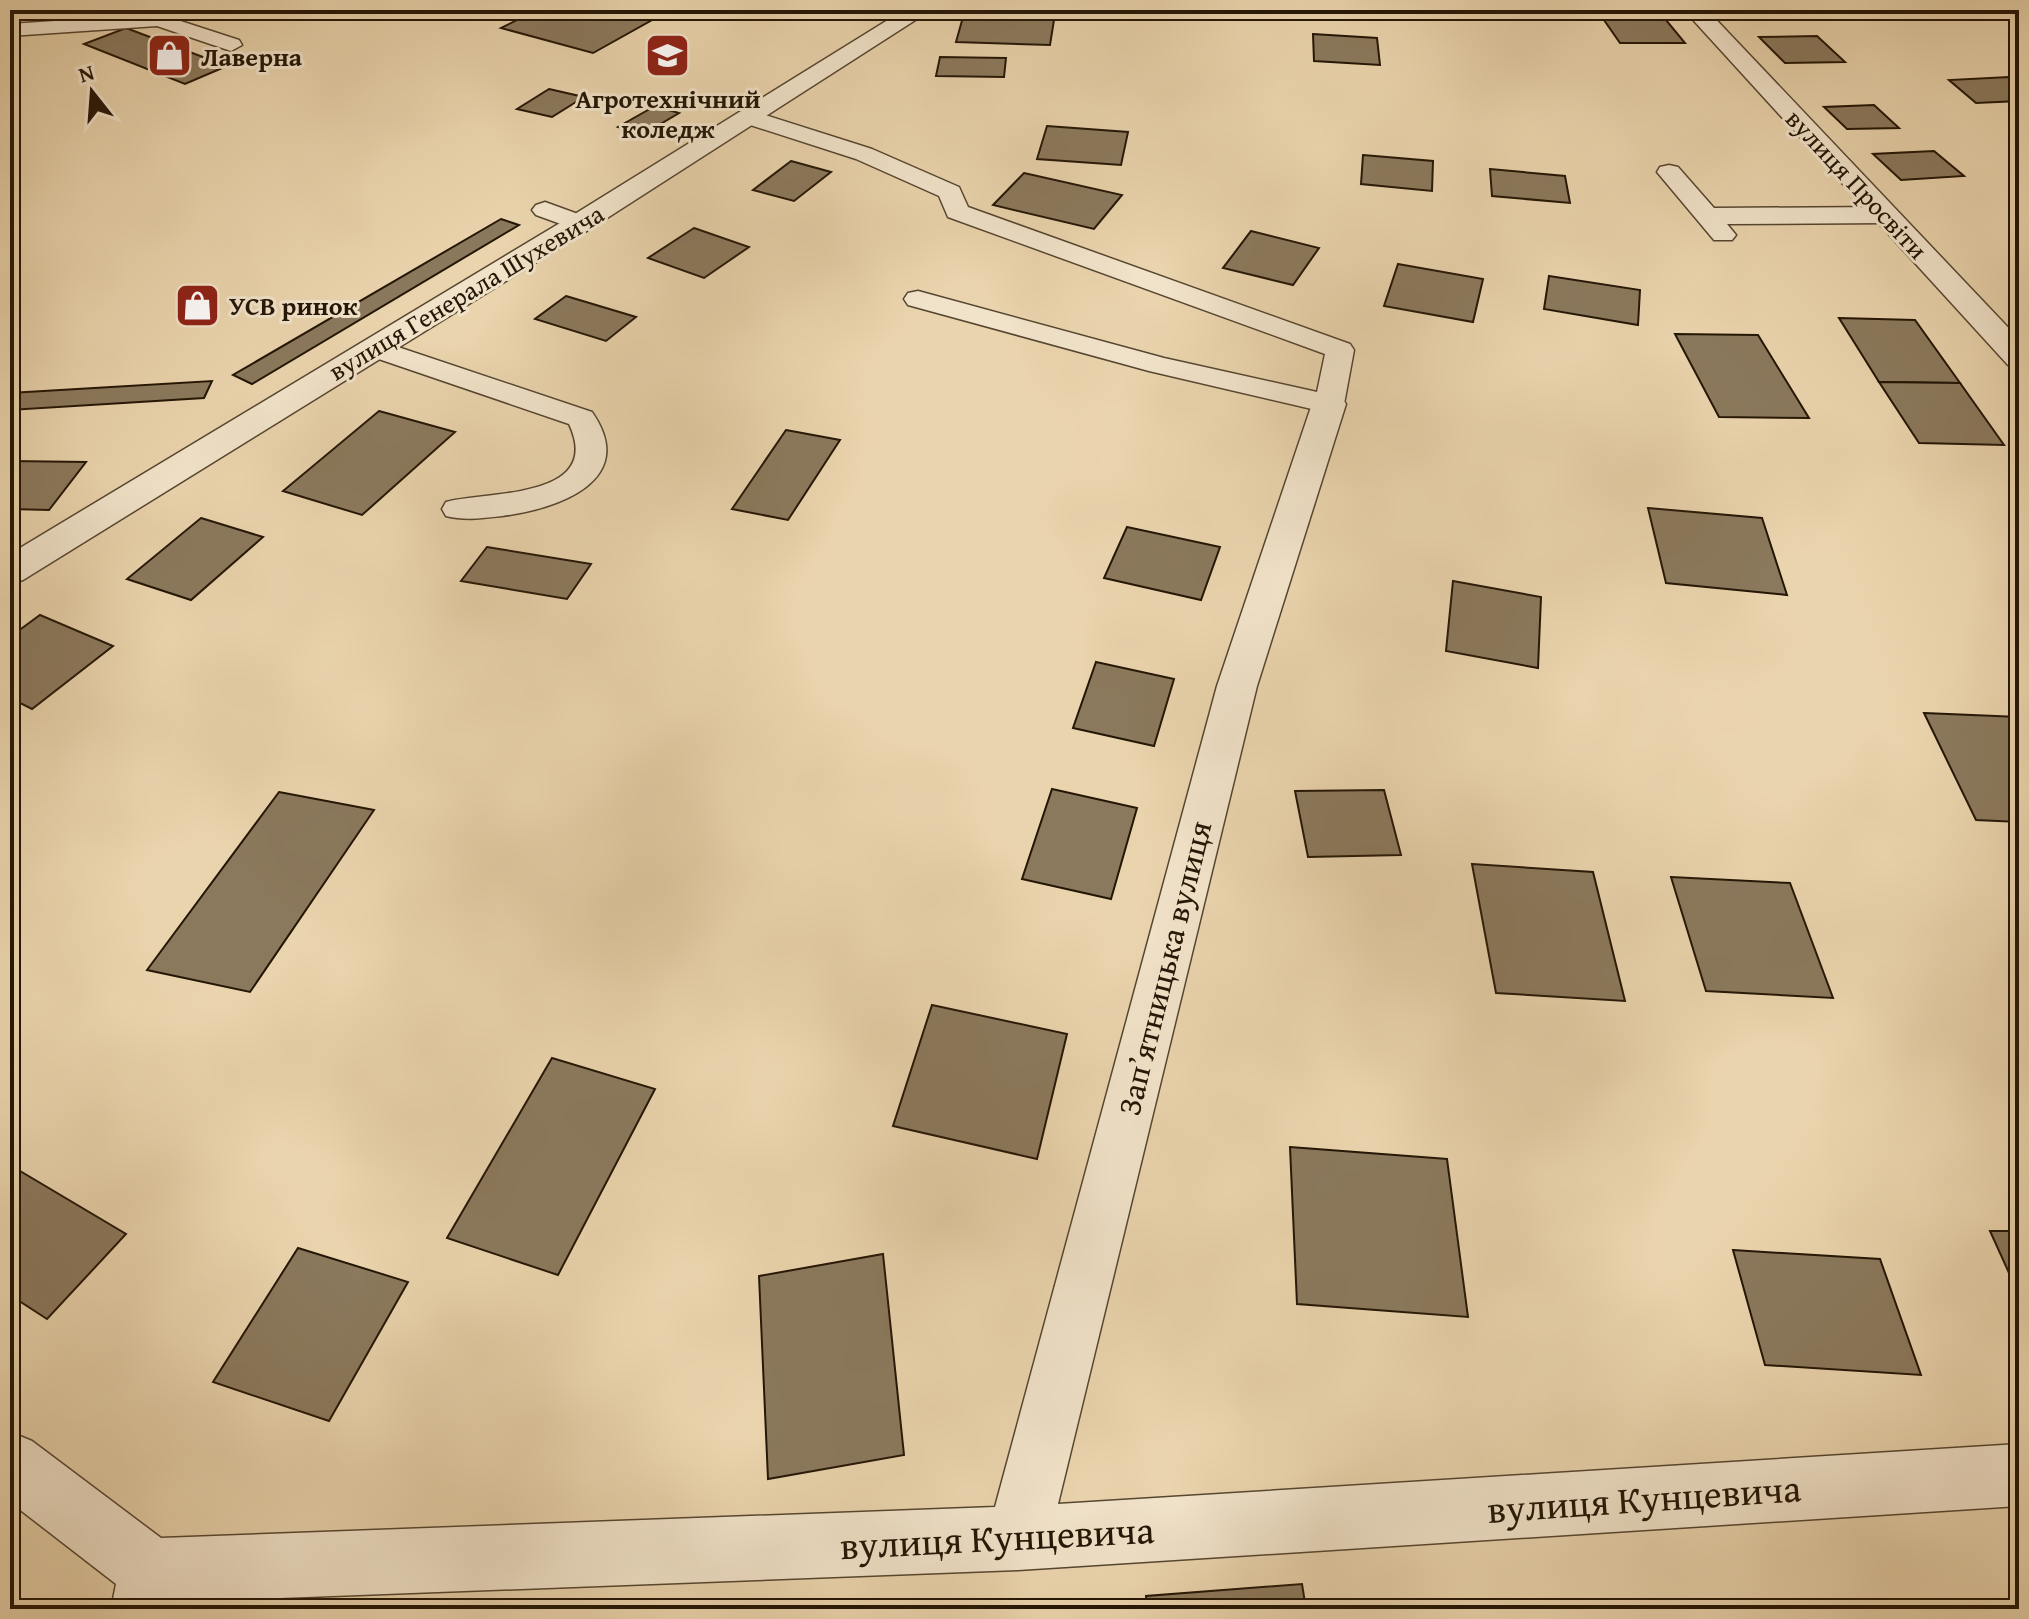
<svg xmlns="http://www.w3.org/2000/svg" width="2029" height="1619" font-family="'Gentium Book Plus',serif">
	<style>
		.building { fill: #8b795d; stroke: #241606; stroke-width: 2 }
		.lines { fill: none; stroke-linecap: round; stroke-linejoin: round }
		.service-casing { stroke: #564630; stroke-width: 3 }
		.minor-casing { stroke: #564630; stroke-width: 3 }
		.tertiary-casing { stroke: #564630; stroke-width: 3 }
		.service { fill: #f1e3ca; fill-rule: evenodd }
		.minor { fill: #f1e3ca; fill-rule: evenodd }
		.tertiary { fill: #f1e3ca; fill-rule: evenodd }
		.labels { text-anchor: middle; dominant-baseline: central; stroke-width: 6; stroke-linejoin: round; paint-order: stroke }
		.far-poi-label { font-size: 26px; font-weight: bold; fill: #241606; stroke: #f1e3ca; text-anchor: start }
		.far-street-label { font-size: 26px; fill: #241606; stroke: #f1e3ca }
		.street-label { font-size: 32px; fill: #241606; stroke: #f1e3ca }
		.near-street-label { font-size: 38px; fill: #241606; stroke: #f1e3ca }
	</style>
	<rect width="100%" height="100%" fill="#ead4ad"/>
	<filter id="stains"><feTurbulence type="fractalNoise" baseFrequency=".0025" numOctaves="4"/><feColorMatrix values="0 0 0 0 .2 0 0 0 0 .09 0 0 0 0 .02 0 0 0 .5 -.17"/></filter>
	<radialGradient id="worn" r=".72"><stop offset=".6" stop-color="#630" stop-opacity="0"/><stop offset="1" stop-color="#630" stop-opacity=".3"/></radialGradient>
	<g class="building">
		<path d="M537,10H670L593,53L501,28Z"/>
		<path d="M963,17L1054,20L1050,45L956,42Z"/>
		<path d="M1604,20H1666L1685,43H1620Z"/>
		<path d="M126,28L227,66L185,84L84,44Z"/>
		<path d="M1313,34L1377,38L1380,65L1314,61Z"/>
		<path d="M1817,36L1845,62L1785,63L1759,37Z"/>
		<path d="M940,57L1006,58L1004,77L936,76Z"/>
		<path d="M2009,77L2019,85V101L1976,103L1949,80Z"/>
		<path d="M549,89L584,97L552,117L517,109Z"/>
		<path d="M1874,105L1899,128L1847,129L1824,107Z"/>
		<path d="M655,106L679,113L642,135L618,127Z"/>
		<path d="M1047,126L1128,132L1121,165L1037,159Z"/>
		<path d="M1934,151L1964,176L1901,180L1873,154Z"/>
		<path d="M1363,155L1433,161L1432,191L1361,184Z"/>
		<path d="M791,161L831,172L794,201L753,190Z"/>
		<path d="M1490,169L1565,176L1570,203L1492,196Z"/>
		<path d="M1024,173L1122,195L1094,229L993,205Z"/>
		<path d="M501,219L519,225L252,384L233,375Z"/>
		<path d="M694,228L749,247L704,278L648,258Z"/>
		<path d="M1251,231L1319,248L1293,285L1223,268Z"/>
		<path d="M1398,264L1483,279L1473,322L1384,306Z"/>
		<path d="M1549,276L1640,290L1638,325L1544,309Z"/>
		<path d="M566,296L636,317L606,341L535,319Z"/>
		<path d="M1839,318L1915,320L1960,383L1879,382Z"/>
		<path d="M1675,334L1758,335L1809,418L1719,417Z"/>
		<path d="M212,381L204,398L10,410V393Z"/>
		<path d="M1879,382L1960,383L2004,445L1919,443Z"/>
		<path d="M379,411L455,432L362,515L283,491Z"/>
		<path d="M786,430L840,440L788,520L732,509Z"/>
		<path d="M10,461L86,462L49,510L10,509Z"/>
		<path d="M1648,508L1762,518L1787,595L1666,583Z"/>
		<path d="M201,518L263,537L191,600L127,579Z"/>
		<path d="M1127,527L1220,547L1201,600L1104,578Z"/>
		<path d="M487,547L591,564L567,599L461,581Z"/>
		<path d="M1453,581L1541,597L1538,668L1446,651Z"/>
		<path d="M40,615L113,646L32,709L10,698V637Z"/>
		<path d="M1096,662L1174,679L1154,746L1073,728Z"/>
		<path d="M1924,713L2019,717V822L1976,820Z"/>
		<path d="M1052,789L1137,808L1111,899L1022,879Z"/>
		<path d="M1384,790L1401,855L1308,857L1295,791Z"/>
		<path d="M279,792L374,810L250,992L147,970Z"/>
		<path d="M1472,864L1593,872L1625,1001L1496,993Z"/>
		<path d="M1671,877L1790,883L1833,998L1706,991Z"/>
		<path d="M932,1005L1067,1034L1037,1159L893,1126Z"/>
		<path d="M552,1058L655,1089L558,1275L447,1238Z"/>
		<path d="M1290,1147L1447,1159L1468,1317L1297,1304Z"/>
		<path d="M10,1165L126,1234L47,1319L10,1295Z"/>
		<path d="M1990,1231H2019V1295Z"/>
		<path d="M298,1248L408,1282L329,1421L213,1382Z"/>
		<path d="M1733,1250L1880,1259L1921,1375L1765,1365Z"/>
		<path d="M883,1254L904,1455L768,1479L759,1276Z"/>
		<path d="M1302,1584L1306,1609H1147L1146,1596Z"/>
		<path d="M1642,1601L1644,1609L1496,1608Z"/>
	</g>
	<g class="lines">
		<defs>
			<g id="service">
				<path d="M159,14L239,40L242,45L231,51L157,26L10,36V24Z"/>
				<path d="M749,110L872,149L959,187L968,207L1350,344L1354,350L1344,404L1340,410L1329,413L1149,371L908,305L904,299L908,293L918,291L1164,358L1317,392L1325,354L948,217L939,196L856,159L741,122L737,117L741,112Z"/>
				<path d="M1669,165L1678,167L1714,208L1886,207L1895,210L1899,215L1895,220L1886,223L1727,224L1736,235L1732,240H1714L1657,172L1660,167Z"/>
				<path d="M545,202L589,218L593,223L589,228L580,231L536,215L532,210L536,205Z"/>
				<path d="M374,339L592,412C640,481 557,509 502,516C484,518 465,521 446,516L442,509L446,502C486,491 605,500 569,424L364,354L360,348L364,342Z"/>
			</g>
			<g id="minor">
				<path d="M1684,10H1707L2019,339V368L2008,365Z"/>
				<path d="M1329,394L1341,397L1346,404L1257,686L1058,1504L2019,1444V1506L1018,1570L178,1602L177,1609H111L116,1584L10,1502V1432L32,1441L161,1538L995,1507L1217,686L1312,404L1317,397Z"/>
			</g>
			<path id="tertiary" d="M904,10H931L590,229L23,580L10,584V554L570,217Z"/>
		</defs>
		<use href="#service" class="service-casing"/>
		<use href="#minor" class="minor-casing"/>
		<use href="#tertiary" class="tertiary-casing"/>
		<use href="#service" class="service"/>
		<use href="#minor" class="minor"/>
		<use href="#tertiary" class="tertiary"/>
	</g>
	<defs>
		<symbol id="university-square" viewBox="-11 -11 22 22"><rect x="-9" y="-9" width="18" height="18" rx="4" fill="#8f2418" stroke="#f1e3ca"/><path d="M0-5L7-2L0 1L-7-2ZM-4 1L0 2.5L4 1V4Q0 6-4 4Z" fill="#fff"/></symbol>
		<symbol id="shop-square" viewBox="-11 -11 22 22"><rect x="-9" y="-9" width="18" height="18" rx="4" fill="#8f2418" stroke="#f1e3ca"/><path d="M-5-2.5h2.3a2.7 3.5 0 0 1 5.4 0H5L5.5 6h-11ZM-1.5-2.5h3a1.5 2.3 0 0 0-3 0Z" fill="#fff"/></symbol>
	</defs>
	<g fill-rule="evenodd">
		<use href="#university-square" x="642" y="30" width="51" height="51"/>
		<use href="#shop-square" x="144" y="30" width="51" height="51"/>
		<use href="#shop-square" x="172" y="280" width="51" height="51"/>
	</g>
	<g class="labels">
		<g class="far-poi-label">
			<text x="201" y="56">Лаверна</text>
			<text x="668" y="98" text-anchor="middle">Агротехнічний<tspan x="668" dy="30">коледж</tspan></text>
			<text x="229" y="305">УСВ ринок</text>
		</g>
		<g class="far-street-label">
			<text transform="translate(1857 184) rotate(47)">вулиця Просвіти</text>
			<text transform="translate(466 292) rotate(-31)">вулиця Генерала Шухевича</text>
		</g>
		<g class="street-label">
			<text transform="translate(1164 968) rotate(-76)">Запʼятницька вулиця</text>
		</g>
		<g class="near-street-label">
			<text transform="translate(1644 1498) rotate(-4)">вулиця Кунцевича</text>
			<text transform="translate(997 1537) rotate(-3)">вулиця Кунцевича</text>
		</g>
	</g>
	<rect width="2029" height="1619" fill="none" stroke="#ead4ad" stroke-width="40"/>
	<rect x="12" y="12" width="2005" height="1595" fill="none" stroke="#241606" stroke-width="4"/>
	<rect x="20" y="20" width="1989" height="1579" fill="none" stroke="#241606" stroke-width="2"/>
	<g transform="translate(92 92) rotate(343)" stroke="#f1e3ca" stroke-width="6" paint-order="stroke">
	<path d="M0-6L14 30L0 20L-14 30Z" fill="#241606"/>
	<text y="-12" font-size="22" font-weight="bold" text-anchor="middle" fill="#241606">N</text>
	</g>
	<rect width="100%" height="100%" filter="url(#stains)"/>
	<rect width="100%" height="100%" fill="url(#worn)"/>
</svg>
